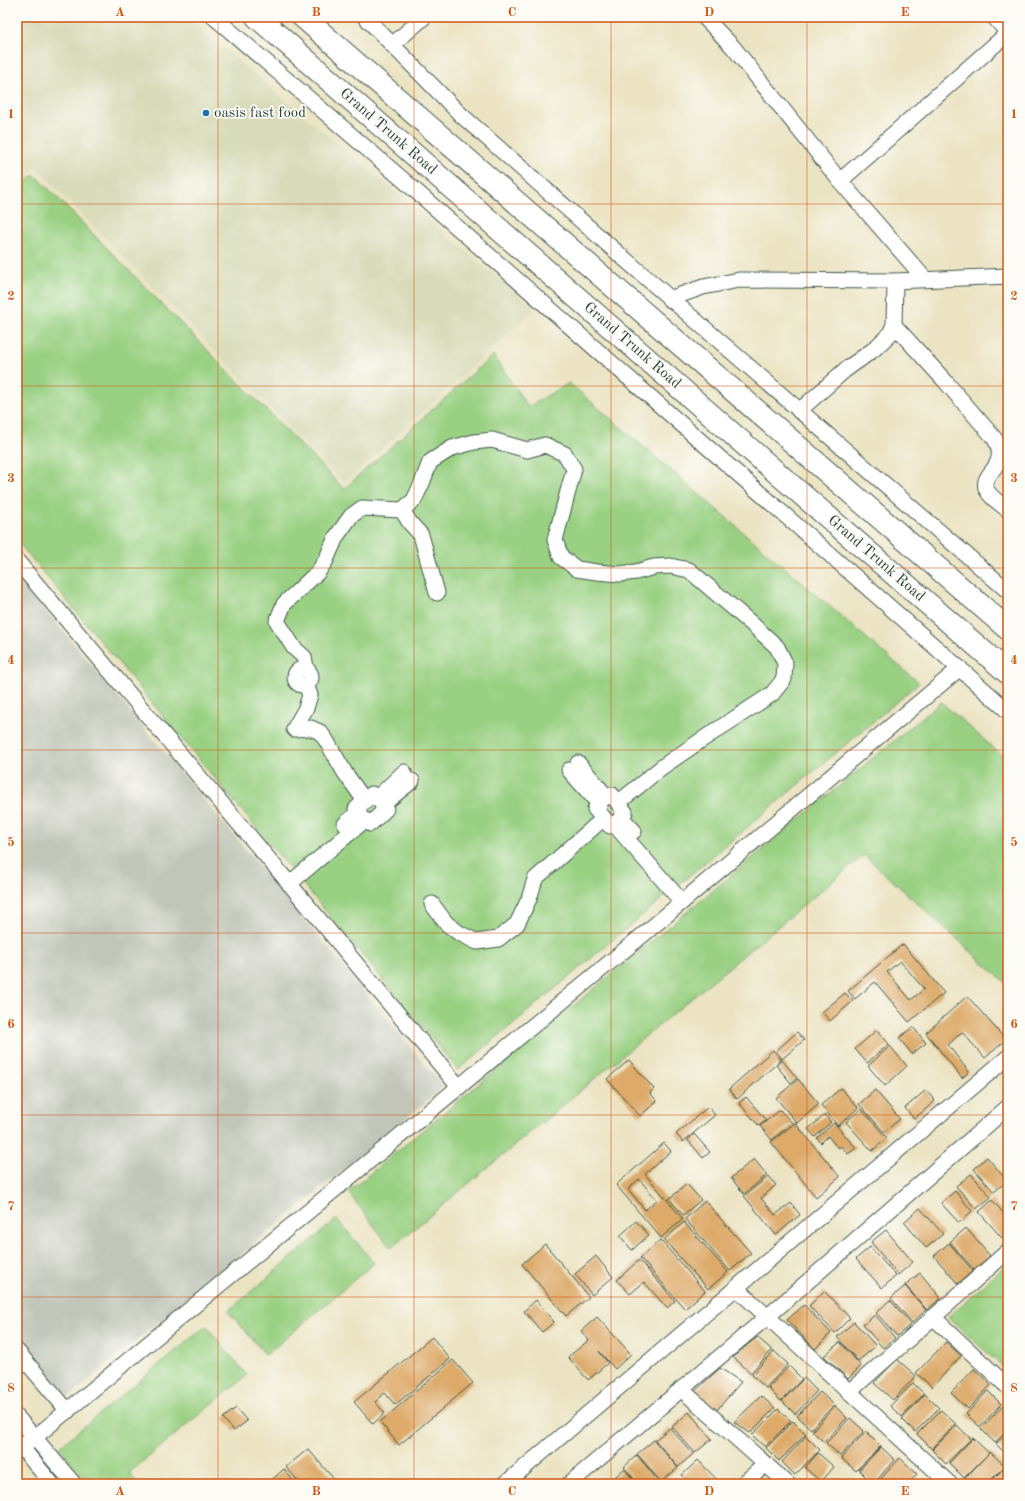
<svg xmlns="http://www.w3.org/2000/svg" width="1025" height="1501" font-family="'Old Standard TT',serif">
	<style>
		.built { fill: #d8dbb9 }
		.industrial { fill: #c2c6b9 }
		.green { fill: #99d082; stroke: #5c865b }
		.building { fill: #ddaa6a; fill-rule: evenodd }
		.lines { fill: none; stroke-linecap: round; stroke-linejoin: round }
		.minor-casing { stroke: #3e5649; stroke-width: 17 }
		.highway-casing { stroke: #3e5649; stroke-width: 24 }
		.minor { stroke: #fff; stroke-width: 15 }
		.highway { stroke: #fff; stroke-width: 22 }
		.grid { fill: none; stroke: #d45610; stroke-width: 1; stroke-opacity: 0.55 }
		.poi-dot { fill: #1f6fb2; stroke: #fdfcf7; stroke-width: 1.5 }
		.labels { text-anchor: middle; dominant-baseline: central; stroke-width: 3.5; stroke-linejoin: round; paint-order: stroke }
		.poi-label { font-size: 15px; fill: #1f3d34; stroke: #fdfcf7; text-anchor: start }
		.street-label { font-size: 15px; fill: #1f3d34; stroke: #fdfcf7 }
		.neatline { fill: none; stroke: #d45610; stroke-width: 1.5 }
		.grid-label { font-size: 13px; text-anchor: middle; font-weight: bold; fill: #d45610 }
	</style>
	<rect width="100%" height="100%" fill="#fdfcf7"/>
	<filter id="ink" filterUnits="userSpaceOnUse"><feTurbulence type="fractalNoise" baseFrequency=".025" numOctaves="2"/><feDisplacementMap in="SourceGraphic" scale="8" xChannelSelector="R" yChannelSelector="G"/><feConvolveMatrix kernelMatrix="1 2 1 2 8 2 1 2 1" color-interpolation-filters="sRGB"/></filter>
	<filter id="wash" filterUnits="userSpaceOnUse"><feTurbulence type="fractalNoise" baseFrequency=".012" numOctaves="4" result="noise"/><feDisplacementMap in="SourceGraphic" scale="16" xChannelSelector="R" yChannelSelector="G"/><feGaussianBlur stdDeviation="0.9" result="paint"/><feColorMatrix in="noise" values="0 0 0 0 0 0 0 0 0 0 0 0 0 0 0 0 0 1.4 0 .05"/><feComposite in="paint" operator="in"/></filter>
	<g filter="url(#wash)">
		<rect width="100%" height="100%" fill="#ebe3c2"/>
		<path class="built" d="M17,17H186L535,309L344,484L36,167L17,187Z"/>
		<path class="industrial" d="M17,576L444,1087L68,1397L17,1336Z"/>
		<g class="green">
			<path d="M34,174L344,489L493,355L528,407L569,383L919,683L458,1070L17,541V193Z"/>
			<path d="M941,702L1008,761V985L864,855L391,1248L348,1192Z"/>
			<path d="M337,1219L374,1263L266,1355L228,1311Z"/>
			<path d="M1008,1263V1372L948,1317Z"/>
			<path d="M206,1326L247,1375L129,1473L138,1484H89L59,1447Z"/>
		</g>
		<g id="blocks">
			<g class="building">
				<path d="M903,944L944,993L909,1022L875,982L855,999L848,991ZM900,961L924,989L911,1000L887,972Z"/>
				<path d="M845,993L853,1001L830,1021L822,1012Z"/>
				<path d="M967,996L1006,1040L985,1058L962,1032L948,1045L969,1072L962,1078L926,1033Z"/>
				<path d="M913,1027L926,1043L912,1054L899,1038Z"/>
				<path d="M877,1030L889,1044L867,1063L855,1049Z"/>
				<path d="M797,1032L804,1040L782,1059L776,1051Z"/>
				<path d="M890,1046L907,1066L885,1086L868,1066Z"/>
				<path d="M773,1050L781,1060L737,1099L729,1089Z"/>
				<path d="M629,1060L654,1089L650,1093L657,1101L640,1116L607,1079Z"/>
				<path d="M782,1060L797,1078L791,1083L776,1065Z"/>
				<path d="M798,1079L819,1104L797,1123L776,1098Z"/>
				<path d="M841,1088L858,1108L838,1126L821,1105Z"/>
				<path d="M875,1090L900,1119L884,1132L859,1104Z"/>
				<path d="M926,1090L935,1101L914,1119L905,1108Z"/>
				<path d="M746,1097L766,1120L759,1126L739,1103Z"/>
				<path d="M708,1107L715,1115L683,1142L676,1134Z"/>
				<path d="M861,1109L887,1138L872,1151L846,1122Z"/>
				<path d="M780,1110L792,1123L772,1140L760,1126Z"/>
				<path d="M825,1115L831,1122L815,1137L808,1129Z"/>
				<path d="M795,1123L840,1177L816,1197L771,1142Z"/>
				<path d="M834,1123L856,1148L848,1154L841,1146L839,1148L836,1146L828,1136L821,1143L817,1138Z"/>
				<path d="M694,1134L710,1152L703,1158L688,1140Z"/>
				<path d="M664,1143L671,1151L645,1174L683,1219L661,1238L616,1185ZM639,1179L657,1200L645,1210L628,1189Z"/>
				<path d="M987,1157L1007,1181L994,1192L974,1169Z"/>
				<path d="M754,1159L767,1175L744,1194L731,1178Z"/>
				<path d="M971,1174L991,1197L976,1209L956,1186Z"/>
				<path d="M769,1176L776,1185L761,1198L775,1215L791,1203L800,1215L776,1235L744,1196Z"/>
				<path d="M687,1184L701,1200L683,1215L669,1199Z"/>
				<path d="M955,1191L972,1211L959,1223L941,1203Z"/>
				<path d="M992,1200L1008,1218V1233L1002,1238L979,1212Z"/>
				<path d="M705,1201L751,1253L730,1271L685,1219Z"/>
				<path d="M920,1208L943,1234L926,1248L904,1222Z"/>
				<path d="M636,1221L649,1235L632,1250L620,1236Z"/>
				<path d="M684,1222L728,1272L708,1289L664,1240Z"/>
				<path d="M966,1228L990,1256L974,1270L950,1242Z"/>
				<path d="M886,1230L913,1262L898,1275L871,1242Z"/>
				<path d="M660,1240L705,1291L685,1309L640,1258Z"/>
				<path d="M949,1243L973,1271L958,1284L934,1256Z"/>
				<path d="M545,1244L589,1297L566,1316L522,1264Z"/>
				<path d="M870,1247L896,1276L882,1288L856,1259Z"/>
				<path d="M596,1256L613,1277L592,1295L575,1274Z"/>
				<path d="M639,1260L675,1301L667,1308L644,1282L630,1294L617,1280Z"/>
				<path d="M920,1273L941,1298L927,1310L905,1285Z"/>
				<path d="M905,1286L926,1310L912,1323L891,1298Z"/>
				<path d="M824,1291L850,1318L835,1333L809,1306Z"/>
				<path d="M536,1300L554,1322L542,1332L524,1311Z"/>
				<path d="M890,1300L911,1324L897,1336L876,1313Z"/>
				<path d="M804,1305L831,1333L815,1349L787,1320Z"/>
				<path d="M875,1315L895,1338L883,1348L863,1325Z"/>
				<path d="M597,1317L631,1354L615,1369L599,1351L608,1363L588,1380L568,1357L589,1340L581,1331Z"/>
				<path d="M854,1322L876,1346L858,1361L837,1337Z"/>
				<path d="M432,1337L450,1359L395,1405L385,1393L375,1402L385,1413L373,1424L354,1402Z"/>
				<path d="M757,1337L772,1350L751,1373L733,1357Z"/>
				<path d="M840,1342L861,1366L848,1379L824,1356Z"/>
				<path d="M946,1342L961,1356L932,1387L916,1373Z"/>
				<path d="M774,1351L788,1364L766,1388L752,1375Z"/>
				<path d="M897,1359L916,1376L893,1400L874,1383Z"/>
				<path d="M453,1360L473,1383L399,1445L380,1422Z"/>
				<path d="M789,1366L802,1379L781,1401L768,1388Z"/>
				<path d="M720,1368L741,1382L716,1411L694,1392Z"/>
				<path d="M974,1369L991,1385L968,1409L951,1393Z"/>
				<path d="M804,1378L817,1391L795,1414L782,1401Z"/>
				<path d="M913,1383L924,1394L902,1417L890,1406Z"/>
				<path d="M988,1391L1001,1404L980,1427L966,1414Z"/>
				<path d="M820,1392L834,1405L811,1429L797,1416Z"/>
				<path d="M925,1394L939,1408L915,1432L902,1419Z"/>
				<path d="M761,1396L775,1408L750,1433L734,1422Z"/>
				<path d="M1003,1405L1008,1409V1429L995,1443L981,1429Z"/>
				<path d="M835,1406L847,1418L824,1442L812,1431Z"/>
				<path d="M236,1408L247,1421L234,1431L223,1418Z"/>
				<path d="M778,1409L791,1421L765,1447L752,1435Z"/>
				<path d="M941,1410L956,1424L932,1449L917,1434Z"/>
				<path d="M689,1412L712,1439L695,1453L672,1427Z"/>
				<path d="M850,1418L864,1431L840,1456L826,1443Z"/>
				<path d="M793,1421L806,1434L779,1461L766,1448Z"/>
				<path d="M957,1425L971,1439L946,1464L932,1450Z"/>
				<path d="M670,1428L693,1454L678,1467L655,1440Z"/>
				<path d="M866,1431L881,1446L856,1471L841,1458Z"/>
				<path d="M1008,1431V1456L996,1444Z"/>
				<path d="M806,1436L820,1450L795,1475L782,1462Z"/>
				<path d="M973,1438L989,1453L964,1478L949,1463Z"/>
				<path d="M654,1440L678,1468L661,1482L637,1454Z"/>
				<path d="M881,1447L895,1460L873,1484L859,1470Z"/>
				<path d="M308,1449L338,1484H300L286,1467Z"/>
				<path d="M990,1452L1005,1466L987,1484H970L965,1478Z"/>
				<path d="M818,1453L834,1467L821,1482L805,1468Z"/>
				<path d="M637,1455L660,1483L659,1484H638L624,1467Z"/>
				<path d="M900,1458L917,1474L908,1484H876Z"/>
				<path d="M698,1460L721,1484H690L682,1475Z"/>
				<path d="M1008,1464V1484H988Z"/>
				<path d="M284,1469L296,1484H267Z"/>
				<path d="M624,1469L637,1484H611L609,1482Z"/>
			</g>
		</g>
	</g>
	<g filter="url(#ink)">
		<use href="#blocks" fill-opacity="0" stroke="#3e5649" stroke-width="1"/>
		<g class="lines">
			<defs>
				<g id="minor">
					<path d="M214,17L401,178L1008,711"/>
					<path d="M365,17L460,114L620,255L1008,591"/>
					<path d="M704,17L733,47L840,181L925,279"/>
					<path d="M994,17L1008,33"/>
					<path d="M392,45L424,17"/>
					<path d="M840,181L1008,33"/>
					<path d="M669,299L703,287L739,280L895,281L1008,276"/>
					<path d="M894,325L945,381L995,439C1010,467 981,472 986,488C989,497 1001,504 1008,510"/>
					<path d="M799,411L845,370L873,350L889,335L894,325L895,281"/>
					<path d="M17,561L283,876L459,1087"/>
					<path d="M437,593L421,535L410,523L402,510L414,500L422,483L430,462L452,448L474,442L492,440L527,450L545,445L565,454L574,469L555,540L561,557L577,569L597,572L620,574L636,572L654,567L670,566L689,570L752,624L777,647L785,663L784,679L772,694L703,739L662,767L618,803"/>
					<circle cx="303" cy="677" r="8"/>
					<path d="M303,669L306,667L304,657L294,648L277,621L284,604L318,572L326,560L336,537L351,516L362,508L402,510"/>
					<path d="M306,685L310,695L306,708L294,729L311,728L320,732L326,740L345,773L365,801"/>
					<path d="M578,763L607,797L612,795L625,812L621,817L634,831"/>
					<path d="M569,770L600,805L595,809L610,826L613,823L682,902"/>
					<path d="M345,824L359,812L356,809L372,794L376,799L404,772"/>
					<path d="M289,884L365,820L370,824L386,809L382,805L412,781"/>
					<path d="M432,904L446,923L459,933L477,942L498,939L517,924L529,899L535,879L604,818"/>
					<path d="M736,1288L950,1484"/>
					<path d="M933,1317L1008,1387"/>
					<path d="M17,1351L68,1411"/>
					<path d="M681,1389L788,1484"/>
					<path d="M849,1392L1008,1251"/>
					<path d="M17,1417L74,1484"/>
					<path d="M17,1442L52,1484"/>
					<path d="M22,1448L644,934L960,668"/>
					<path d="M505,1484L1008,1057"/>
					<path d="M569,1484L767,1317L1008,1107"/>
					<path d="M743,1484L766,1464"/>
				</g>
				<g id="highway">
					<path d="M257,17L769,466L1008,673"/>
					<path d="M303,17L1008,629"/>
				</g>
			</defs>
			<use href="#minor" class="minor-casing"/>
			<use href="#highway" class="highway-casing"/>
			<use href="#minor" class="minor"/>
			<use href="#highway" class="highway"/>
		</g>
	</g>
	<path class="grid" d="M218,17V1484M414,17V1484M611,17V1484M807,17V1484M17,204H1008M17,386H1008M17,568H1008M17,750H1008M17,933H1008M17,1115H1008M17,1297H1008"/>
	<circle class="poi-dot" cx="206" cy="113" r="4"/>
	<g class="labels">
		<g class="poi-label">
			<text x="214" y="113">oasis fast food</text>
		</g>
		<g class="street-label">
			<text transform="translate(388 132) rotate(41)">Grand Trunk Road</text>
			<text transform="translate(632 346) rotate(41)">Grand Trunk Road</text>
			<text transform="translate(876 559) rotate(41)">Grand Trunk Road</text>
		</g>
	</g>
	<rect width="1025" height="1501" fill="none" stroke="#fdfcf7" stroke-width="44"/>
	<rect x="22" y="22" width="981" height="1457" class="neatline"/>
	<g class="grid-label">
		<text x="120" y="16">A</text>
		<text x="316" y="16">B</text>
		<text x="512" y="16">C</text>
		<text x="709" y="16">D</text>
		<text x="905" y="16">E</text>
		<text x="11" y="118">1</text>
		<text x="1014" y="118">1</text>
		<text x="11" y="300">2</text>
		<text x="1014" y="300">2</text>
		<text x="11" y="482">3</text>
		<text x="1014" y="482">3</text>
		<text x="11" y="664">4</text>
		<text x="1014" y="664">4</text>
		<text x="11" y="846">5</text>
		<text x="1014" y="846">5</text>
		<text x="11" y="1028">6</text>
		<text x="1014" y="1028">6</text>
		<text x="11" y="1210">7</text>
		<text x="1014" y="1210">7</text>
		<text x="11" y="1392">8</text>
		<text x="1014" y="1392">8</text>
		<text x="120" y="1495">A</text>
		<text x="316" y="1495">B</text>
		<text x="512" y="1495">C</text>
		<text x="709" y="1495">D</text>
		<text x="905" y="1495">E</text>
	</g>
</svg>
